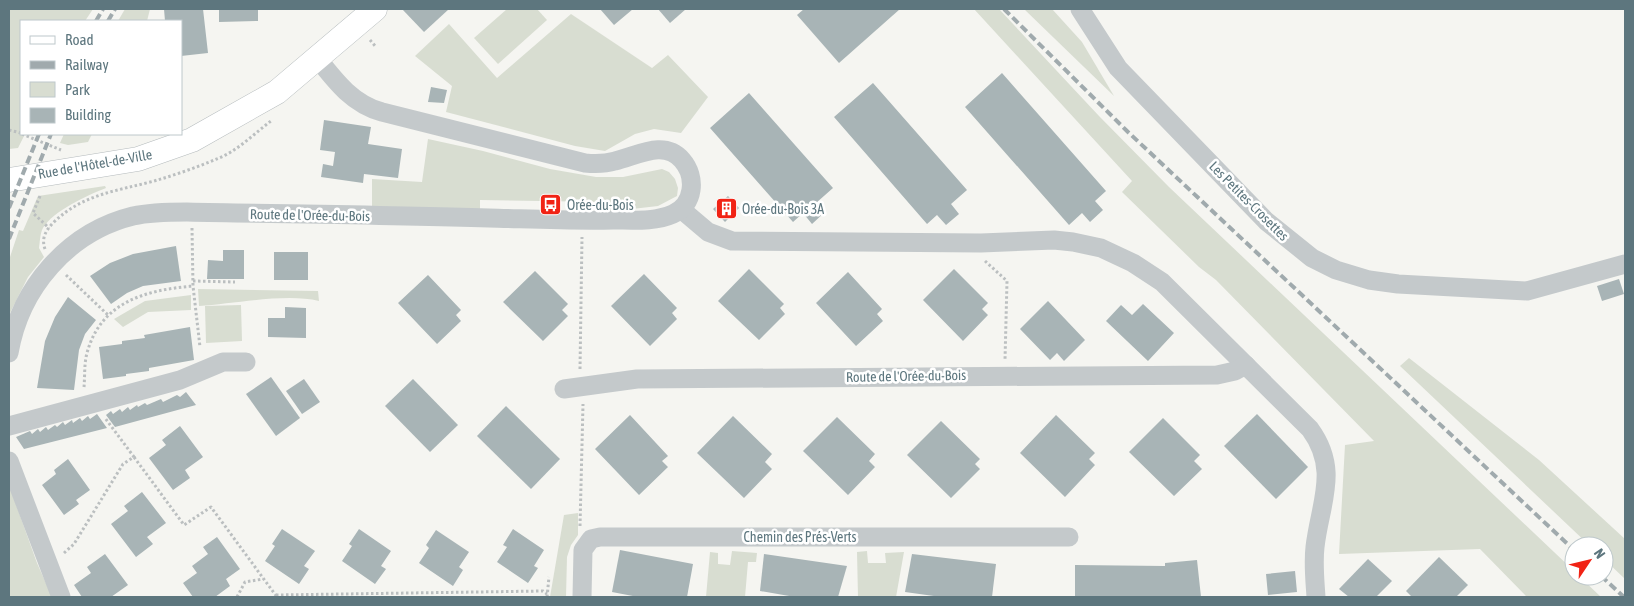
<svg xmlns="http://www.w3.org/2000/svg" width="1634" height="606" font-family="'Asap Condensed',sans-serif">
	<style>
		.green { fill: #d8ddd1 }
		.building { fill: #a8b4b6 }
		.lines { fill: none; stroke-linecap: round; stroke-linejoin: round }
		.major-casing { stroke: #b5bbbd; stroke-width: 25 }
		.path { stroke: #bbbfc0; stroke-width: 3; stroke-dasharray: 2.5 2.5; stroke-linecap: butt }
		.minor { stroke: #c4c9cb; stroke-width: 19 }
		.major { stroke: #fff; stroke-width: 24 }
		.rail { stroke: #a0aaad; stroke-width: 4; stroke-dasharray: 8 4; stroke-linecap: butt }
		.labels { text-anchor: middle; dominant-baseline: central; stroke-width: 5; stroke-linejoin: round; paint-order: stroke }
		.street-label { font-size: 14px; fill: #5d767e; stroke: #fff }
		.poi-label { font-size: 14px; fill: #5d767e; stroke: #fff; text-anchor: start }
	</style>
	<rect width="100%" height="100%" fill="#f5f5f1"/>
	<g class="green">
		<path d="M9,9H93L85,21H21V134H25L18,148L9,149Z"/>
		<path d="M125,9H150L147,21H118Z"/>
		<path d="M507,9H537L547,20L498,64L474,38Z"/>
		<path d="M974,9H999L1099,116L1169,187L1574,571V576H1579L1601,597H1527L1480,549L1339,554L1345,445L1374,441L1216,280L1199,267L1122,192L1132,181Z"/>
		<path d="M1024,9H1052L1082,42L1114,96Z"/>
		<path d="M571,14L652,68L668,55L708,97L681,133L654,129L635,134L605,151L575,146L446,112L452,86L415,56L449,24L497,78Z"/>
		<path d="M64,134H92L88,142L68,145L60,143Z"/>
		<path d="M428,139L483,151L550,169L596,177H623L662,169L669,172L675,179L678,188L677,196L658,206L606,212V202L480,200V213L372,207V179L422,182Z"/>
		<path d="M105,186L106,188C88,195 53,211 43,228C40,233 40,242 39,248L44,257L28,277L9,315V260L19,230L23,231L38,196Z"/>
		<path d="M198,289L318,291L319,301C285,293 234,304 199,306Z"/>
		<path d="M191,295V310L148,312L123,327L114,319L145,301Z"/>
		<path d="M241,305L242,341L206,343L205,306Z"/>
		<path d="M1409,358L1539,460L1625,539V579L1604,559V546H1590L1400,366Z"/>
		<path d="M9,485L37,563L52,597H9Z"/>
		<path d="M578,513V535L571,545L567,557L566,597H550L564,515Z"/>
		<path d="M732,551L757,553L756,562H748L745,597H706L710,552L718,553V564L730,565Z"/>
		<path d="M867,551L868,563H886L885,553L904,552L896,597H858L857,552Z"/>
	</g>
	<g class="building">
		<path d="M164,9H203L208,53L181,56V21H165Z"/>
		<path d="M219,9H258V21L219,22Z"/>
		<path d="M402,9H449L424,32Z"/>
		<path d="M600,9H633L614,25Z"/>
		<path d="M658,9H686L670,23Z"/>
		<path d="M804,9H900L839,63L797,15Z"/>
		<path d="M1002,73L1106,191L1095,201L1103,210L1090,222L1082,213L1069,225L965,107Z"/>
		<path d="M873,83L967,190L951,204L959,214L946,225L937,215L927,224L834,117Z"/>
		<path d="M431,87L447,90L444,103L428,102Z"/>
		<path d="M749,93L833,188L816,203L825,212L812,224L803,213L793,222L710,128Z"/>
		<path d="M324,120L371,127L368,144L402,149L398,178L364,174L363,183L321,177L323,164L333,166L335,152L320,150Z"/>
		<path d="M728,196L739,208L725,222L713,209Z"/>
		<path d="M176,246L181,281L143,286L127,293L111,304L90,276L110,263L133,254Z"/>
		<path d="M223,250H244V279H207L208,260L223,261Z"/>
		<rect x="274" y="252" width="34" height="28"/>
		<path d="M749,269L784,304L780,308L785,314L759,340L718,301Z"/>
		<path d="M954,269L988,303L982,309L988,315L963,341L923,300Z"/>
		<path d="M535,271L568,304L562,310L568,316L543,341L503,302Z"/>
		<path d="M848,272L882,309L877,314L883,321L856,346L816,303Z"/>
		<path d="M644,274L677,308L672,313L677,319L650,346L611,306Z"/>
		<path d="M428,275L461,310L456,315L461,321L437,344L398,303Z"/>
		<path d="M1619,279L1624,294L1602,301L1597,286Z"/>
		<path d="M68,297L96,320L85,334L79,350L74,390L37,388L45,341L55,317Z"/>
		<path d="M1048,301L1085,340L1064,361L1057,353L1050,360L1020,329Z"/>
		<path d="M1143,304L1174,333L1148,361L1106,321L1121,305L1132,315Z"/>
		<path d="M285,307L306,308V338L268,337V318H285Z"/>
		<path d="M190,327L194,360L149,368V371L126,374V376L103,379L99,347L122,344V341L145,338L144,335Z"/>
		<path d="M271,377L300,418L276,436L246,394Z"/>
		<path d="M304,379L320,402L302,414L286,391Z"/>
		<path d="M413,379L458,425L430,452L385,406Z"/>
		<path d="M186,392L196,405L115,427L106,415L111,411L113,414L120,409L122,412L128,407L130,410L137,405L138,407L145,403L147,405L161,399L163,402L177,395L180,397Z"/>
		<path d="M506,406L560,459L531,489L477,436Z"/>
		<path d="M97,414L107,428L24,449L16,437L30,431L32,434L38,429L40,432L46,427L48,430L55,425L57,427L63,422L65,425L72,420L73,423L80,418L82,421L88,416L90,419Z"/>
		<path d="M1257,414L1308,467L1276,499L1224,446Z"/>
		<path d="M630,415L668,456L662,461L668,467L639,495L595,449Z"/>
		<path d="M1056,415L1095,453L1089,459L1095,465L1065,497L1020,453Z"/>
		<path d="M733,416L772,454L765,462L772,469L744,498L697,453Z"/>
		<path d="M837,417L875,454L869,461L875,467L848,495L803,451Z"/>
		<path d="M1163,418L1200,455L1194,461L1202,469L1174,496L1129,452Z"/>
		<path d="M941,421L980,459L975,464L980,469L951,498L907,455Z"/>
		<path d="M180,426L203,457L185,470L190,478L173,490L149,458L166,445L162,440Z"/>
		<path d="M68,459L90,490L76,500L79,504L64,515L42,485L56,474L54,470Z"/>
		<path d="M142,492L166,523L147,537L153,544L136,557L111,524L128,511L124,506Z"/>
		<path d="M282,529L315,551L304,566L309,569L299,584L265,561L275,546L272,544Z"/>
		<path d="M359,529L391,551L381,566L386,569L375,584L342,561L352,546L349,544Z"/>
		<path d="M513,529L544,550L534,566L538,568L528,583L497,562L507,547L503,545Z"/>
		<path d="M436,530L469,552L459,567L463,570L453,586L419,563L429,548L426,545Z"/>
		<path d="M217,537L240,569L226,579L230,586L215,597H193L183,583L197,573L192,566L208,554L203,547Z"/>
		<path d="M620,550L693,564L687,597H638L612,592Z"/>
		<path d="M105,554L128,585L111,597H82L74,585L91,573L87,567Z"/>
		<path d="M764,554L847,566L838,597H795L760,591Z"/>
		<path d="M912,554L996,564L992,597H941L905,592Z"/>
		<path d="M1439,557L1468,585L1456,597H1412L1406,591Z"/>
		<path d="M1368,559L1392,581L1376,597H1349L1339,589Z"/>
		<path d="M1197,560L1201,597H1075V565L1165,566V563Z"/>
		<path d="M1295,571L1297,592L1268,595L1266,574Z"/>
	</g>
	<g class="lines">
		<defs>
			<path id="major" d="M9,180L138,159L192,140L277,92L375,9"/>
		</defs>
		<use href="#major" class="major-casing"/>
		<g class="path">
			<path d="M370,40L376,47"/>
			<path d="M9,130L21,133"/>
			<path d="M22,134L61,150"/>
			<path d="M40,196L33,213L49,228"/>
			<path d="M192,228L193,286L200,347"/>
			<path d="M45,249C41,238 46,230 54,222C83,194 117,191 154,181C175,175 198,167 219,158C237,151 255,133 271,121"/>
			<path d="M985,261L1007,281L1005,360"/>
			<path d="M66,275L109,316"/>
			<path d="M193,281L235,282"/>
			<path d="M580,369L582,237"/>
			<path d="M84,387C85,376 84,364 87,353C101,301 147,290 193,286"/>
			<path d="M134,457L184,525L211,507L277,597"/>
			<path d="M580,526L583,404"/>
			<path d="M64,553L74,544L123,464L134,457L105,418"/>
			<path d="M276,595L543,591L547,594"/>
			<path d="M237,597L245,582L263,579"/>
			<path d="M547,597L549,577"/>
		</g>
		<g class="minor">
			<path d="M1080,9L1118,68L1266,221L1312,258L1336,270L1369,280L1398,284L1527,291L1625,264"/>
			<path d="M682,210L708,232L732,241L981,243L1054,240L1073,242L1101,248L1133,263L1162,282L1310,429C1340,470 1320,503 1315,547C1313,564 1315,581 1316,597"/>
			<path d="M9,353C20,288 68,232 133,216C151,212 169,212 187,212C287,214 388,215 489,218C530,219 572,221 613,220C633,220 655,222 673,214C694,205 697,177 682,160C664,139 637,156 615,161C605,164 595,164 585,163L382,112C353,104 336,82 318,59"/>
			<path d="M564,389L637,379L1217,375L1235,371L1246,365"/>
			<path d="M9,426L180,380L223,362H246"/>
			<path d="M9,461L61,597"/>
			<path d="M582,597L583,550L591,539L600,537H1069"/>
		</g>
		<use href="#major" class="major"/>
		<g class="rail">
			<path d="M1004,9L1128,132L1574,550"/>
			<path d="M96,21L103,9"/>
			<path d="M108,21L115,9"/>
			<path d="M9,208L39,134"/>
			<path d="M9,239L51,134"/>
			<path d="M1601,576L1624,597"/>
		</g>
	</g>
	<defs>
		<symbol id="bus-square" viewBox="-11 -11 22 22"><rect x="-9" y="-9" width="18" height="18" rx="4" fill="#f12315" stroke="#fff"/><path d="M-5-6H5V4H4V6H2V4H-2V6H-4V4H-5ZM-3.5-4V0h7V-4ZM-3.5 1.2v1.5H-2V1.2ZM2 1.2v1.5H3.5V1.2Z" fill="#fff"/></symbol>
		<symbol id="building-square" viewBox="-11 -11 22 22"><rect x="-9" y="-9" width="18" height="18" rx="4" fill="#f12315" stroke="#fff"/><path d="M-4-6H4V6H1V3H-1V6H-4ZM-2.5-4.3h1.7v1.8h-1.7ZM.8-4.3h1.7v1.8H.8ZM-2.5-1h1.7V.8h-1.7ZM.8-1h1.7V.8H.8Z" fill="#fff"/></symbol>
	</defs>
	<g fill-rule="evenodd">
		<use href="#bus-square" x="538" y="192" width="25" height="25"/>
		<use href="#building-square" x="714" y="196" width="25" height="25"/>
	</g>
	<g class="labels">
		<g class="street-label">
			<text transform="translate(95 164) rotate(-10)">Rue de l'Hôtel-de-Ville</text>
			<text transform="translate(1249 201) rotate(45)">Les Petites-Crosettes</text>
			<text transform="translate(310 215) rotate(1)">Route de l'Orée-du-Bois</text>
			<text transform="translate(906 376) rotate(-1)">Route de l'Orée-du-Bois</text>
			<text x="800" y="537">Chemin des Prés-Verts</text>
		</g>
		<g class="poi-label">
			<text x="567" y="205">Orée-du-Bois</text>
			<text x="742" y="209">Orée-du-Bois 3A</text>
		</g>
	</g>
	<rect width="1634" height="606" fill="none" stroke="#5d767e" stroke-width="20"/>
	<rect x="20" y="20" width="162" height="115" fill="#ffffff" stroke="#bec8cb"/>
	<rect x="30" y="36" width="25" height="8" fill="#ffffff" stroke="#bec8cb"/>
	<text x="65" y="45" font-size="15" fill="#5d767e">Road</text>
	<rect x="30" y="61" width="25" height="8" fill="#a0aaad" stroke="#bec8cb"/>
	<text x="65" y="70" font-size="15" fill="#5d767e">Railway</text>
	<rect x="30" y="82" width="25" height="15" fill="#d8ddd1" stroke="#bec8cb"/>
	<text x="65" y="95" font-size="15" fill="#5d767e">Park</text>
	<rect x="30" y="108" width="25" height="15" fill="#a8b4b6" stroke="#bec8cb"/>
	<text x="65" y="120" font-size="15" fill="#5d767e">Building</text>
	<g transform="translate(1589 561) rotate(55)"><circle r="24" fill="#ffffff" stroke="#bec8cb"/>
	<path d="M0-4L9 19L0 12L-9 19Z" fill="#f12315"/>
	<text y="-8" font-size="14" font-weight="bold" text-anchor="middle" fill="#5d767e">N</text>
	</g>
</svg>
